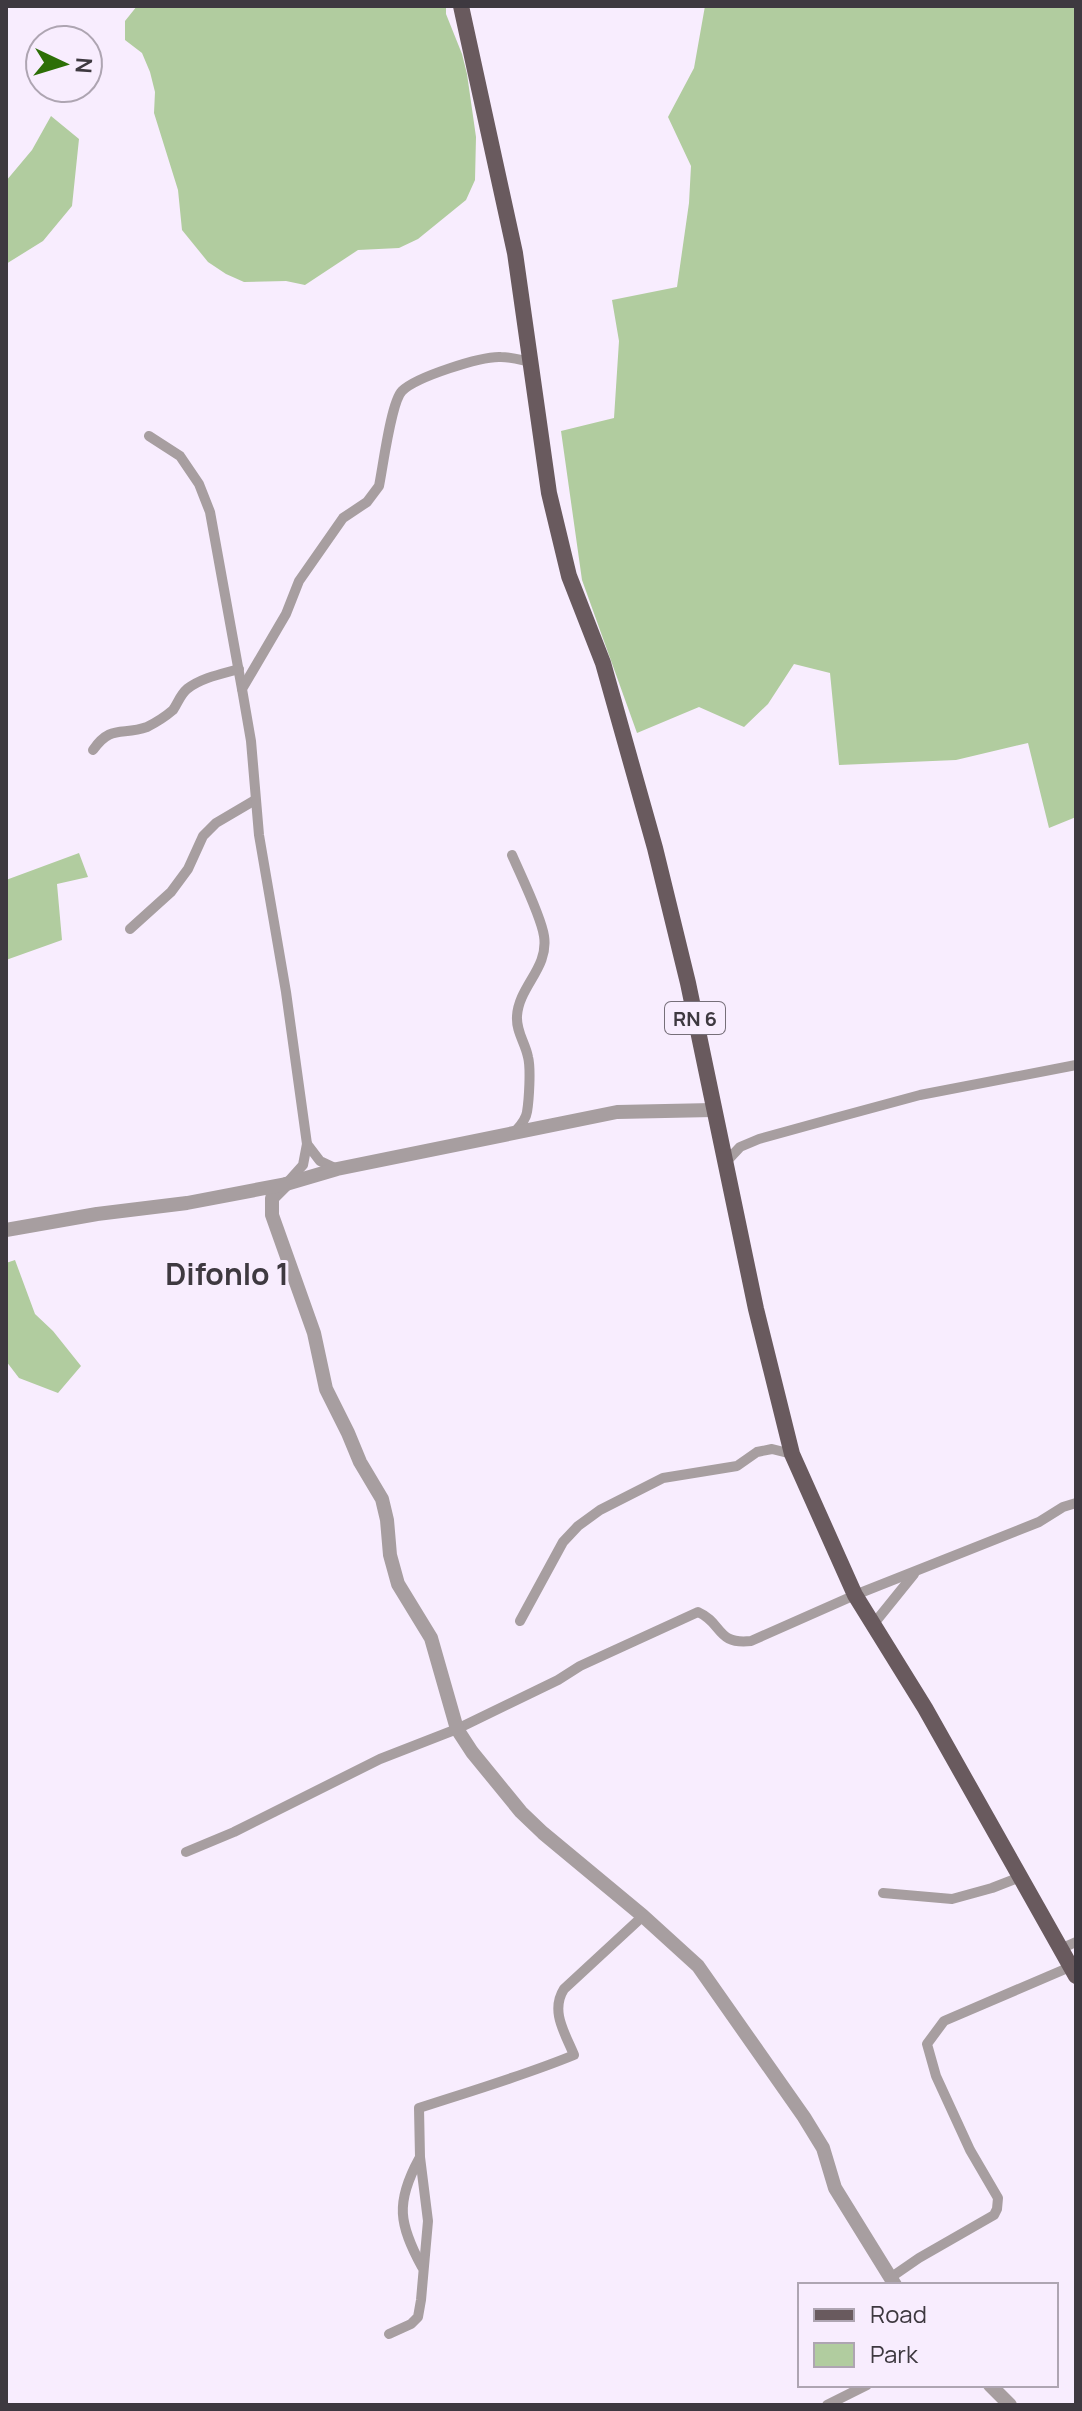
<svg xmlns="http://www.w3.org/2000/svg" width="1082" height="2411" font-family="Manrope,sans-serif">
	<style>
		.green { fill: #b1cc9f }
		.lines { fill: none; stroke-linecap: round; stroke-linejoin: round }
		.minor { stroke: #a79ea0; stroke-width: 10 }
		.tertiary { stroke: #a79ea0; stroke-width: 14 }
		.primary { stroke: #695a5e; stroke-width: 16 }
		.labels { text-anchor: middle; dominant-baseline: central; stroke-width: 6; stroke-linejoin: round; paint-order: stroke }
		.shield { fill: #f8edfe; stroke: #766f79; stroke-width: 2 }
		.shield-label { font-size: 20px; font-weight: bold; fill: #3e3940 }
		.district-label { font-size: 30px; font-weight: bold; fill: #3e3940; stroke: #f8edfe }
	</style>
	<rect width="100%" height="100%" fill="#f8edfe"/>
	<g class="green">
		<path d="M137,6H446V14L462,54L467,74L476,137L475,180L466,200L418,239L399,248L358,250L305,285L286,281L244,282L226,274L208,262L182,230L178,190L154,113L155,92L150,72L142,53L125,40V21Z"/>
		<path d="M705,6H1076V817L1049,828L1028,743L956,760L839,765L830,673L794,664L768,704L744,727L699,707L637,733L582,580L561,431L614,418L619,341L612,300L677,287L689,203L691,166L668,117L694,68Z"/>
		<path d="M51,116L79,139L72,206L43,241L6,264V181L32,150Z"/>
		<path d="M79,853L88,877L57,884L62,940L6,960V880Z"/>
		<path d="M15,1260L35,1314L53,1331L81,1366L58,1393L19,1378L6,1361V1263Z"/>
	</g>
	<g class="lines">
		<g class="minor">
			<path d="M149,436L180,456L199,484L210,512L242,689"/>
			<path d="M93,750C111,724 122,736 147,727C155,723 166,716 173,710C178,703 180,695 187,689C201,678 221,674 239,669"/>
			<path d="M512,855C521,876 541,916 544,936C549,968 519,986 517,1016C516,1032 525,1042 528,1057C531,1068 529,1100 527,1112C526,1120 519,1127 514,1133"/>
			<path d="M130,929L171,892L188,869L203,836L216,823L255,800"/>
			<path d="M307,1144L320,1161L337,1169"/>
			<path d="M726,1162L740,1147L759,1139L835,1118L920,1095L1076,1065"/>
			<path d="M286,1184L303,1165L307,1144L286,992L259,835L251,741L242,689L286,614L299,581L343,518L367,502L379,486C383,467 391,402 402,391C416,377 481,356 501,357C511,357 521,360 531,362"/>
			<path d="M520,1621L563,1542L578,1526L600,1510L663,1478L737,1466L757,1452L772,1449L792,1454"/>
			<path d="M872,1626L914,1574"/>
			<path d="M186,1852L234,1832L380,1759L457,1729L558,1680L580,1666L698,1612C723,1623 716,1645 751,1641L855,1595L1039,1522L1063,1507L1076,1503"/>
			<path d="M883,1893L952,1899L992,1888L1020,1877"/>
			<path d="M1060,1949L1076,1942"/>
			<path d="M419,2159C395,2203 399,2224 422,2267"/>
			<path d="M890,2278L919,2258L994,2215L997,2209L998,2198L970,2150L936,2076L927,2044L944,2021L1070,1967"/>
			<path d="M389,2334L411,2324L418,2317L421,2300L428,2221L420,2157L419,2108C471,2091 523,2076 574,2055C565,2033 550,2011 564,1989L643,1916"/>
			<path d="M827,2405L867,2385"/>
		</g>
		<g class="tertiary">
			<path d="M286,1184L272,1198V1215L314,1333L326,1389L348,1433L360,1462L382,1499L387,1520L390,1555L398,1584L431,1638L457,1729L472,1752L521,1812L543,1833L643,1916L698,1966L804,2117L823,2148L835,2188L895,2285"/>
			<path d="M6,1230L97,1214L187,1203L286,1184L337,1169L617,1112L713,1110"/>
			<path d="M990,2385L1010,2405"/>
		</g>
		<path class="primary" d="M461,6L515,253L549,493L569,576L603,663L655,848L688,983L756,1309L792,1454L855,1595L925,1708L1076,1976"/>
	</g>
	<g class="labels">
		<rect class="shield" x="665" y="1002" width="60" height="32" rx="6"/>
		<g class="shield-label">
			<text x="695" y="1018">RN 6</text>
		</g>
		<g class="district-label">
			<text x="227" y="1273">Difonlo 1</text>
		</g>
	</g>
	<rect width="1082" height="2411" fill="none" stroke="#3e3940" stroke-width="16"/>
	<rect x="798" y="2283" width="260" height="104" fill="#f8edfe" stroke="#aea5b2" stroke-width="2"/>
	<rect x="814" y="2309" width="40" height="12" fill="#695a5e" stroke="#aea5b2" stroke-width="2"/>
	<text x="870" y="2323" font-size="24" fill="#3e3940">Road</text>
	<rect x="814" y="2343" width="40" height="24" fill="#b1cc9f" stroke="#aea5b2" stroke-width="2"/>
	<text x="870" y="2363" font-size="24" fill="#3e3940">Park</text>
	<g transform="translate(64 64) rotate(94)"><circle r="38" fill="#f8edfe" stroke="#aea5b2" stroke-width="2"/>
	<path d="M0-6L14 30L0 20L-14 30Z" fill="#2d6f07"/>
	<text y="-12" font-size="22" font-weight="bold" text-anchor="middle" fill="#3e3940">N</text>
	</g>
</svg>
